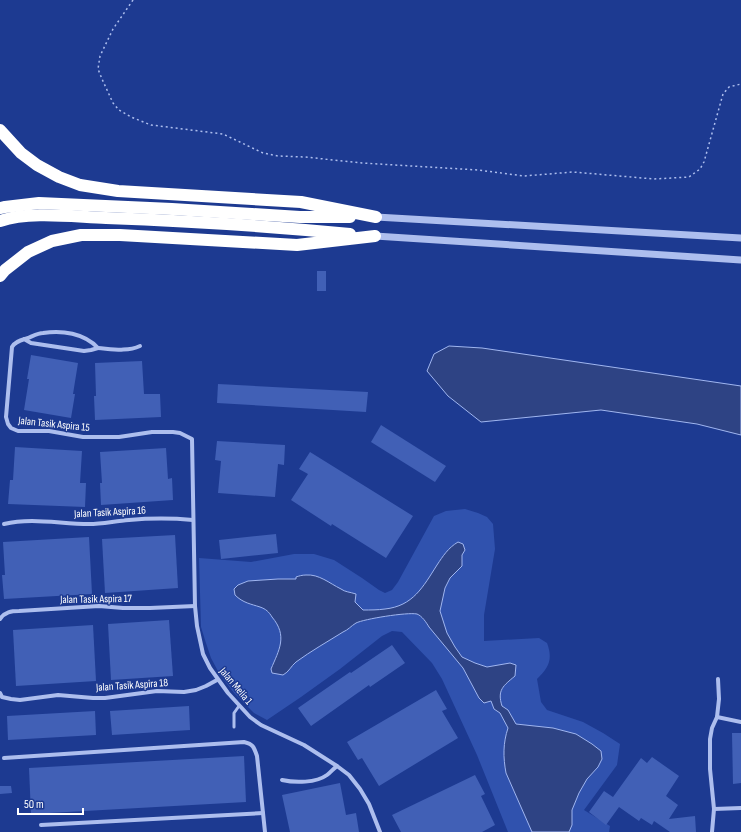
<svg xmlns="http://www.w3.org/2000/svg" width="741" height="832" font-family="'Sofia Sans Condensed',sans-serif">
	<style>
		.green { fill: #3052ae }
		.water { fill: #2e4384; stroke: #a0b6f0 }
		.building { fill: #4160b6 }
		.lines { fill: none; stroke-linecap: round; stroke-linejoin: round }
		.path { stroke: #adbeee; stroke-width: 1.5; stroke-dasharray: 2 3; stroke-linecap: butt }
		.service { stroke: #adbeee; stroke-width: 3 }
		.minor { stroke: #adbeee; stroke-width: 4 }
		.tertiary { stroke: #adbeee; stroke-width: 7 }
		.motorway { stroke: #fff; stroke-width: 12 }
		.labels { text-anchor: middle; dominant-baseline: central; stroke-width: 3; stroke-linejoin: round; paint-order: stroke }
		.street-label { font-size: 11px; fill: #fff; stroke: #1d3a91 }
	</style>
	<rect width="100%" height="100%" fill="#1d3a91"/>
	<path class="green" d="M465,509L478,513L487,517L493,524L495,549L484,615V641L539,638L547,643C553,659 549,668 537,679L541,702L547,710L583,722L603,733L620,744L617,765L584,810L610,826L609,832H508L477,755L442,679L432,663L402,632L392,631L382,636L340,669L301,697L267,720L254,713L235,694L220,675L211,658L205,640L201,627L199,558L251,562L294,554H314L334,560L362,578L379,590L385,593L392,590L398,582L434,516L446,511Z"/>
	<g class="water">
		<path d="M449,346L482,348L741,386V435L697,424L601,410L481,422L448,396L427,371L434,354Z"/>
		<path d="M458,542L463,544L465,550L462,555V566L450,578L445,588L440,611L447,633L455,647L462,657L475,663L487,667L510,663L516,665L515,676C503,686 497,690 502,706L508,710L516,724L553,728L576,734L592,744L601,751L602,759L598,767L587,779L579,793L572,810V825L569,832H532L506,773C503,757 503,743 508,728L500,713L494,709L491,701L484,703L479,698L463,668L429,627C426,622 422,616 417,614C407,612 364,619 356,623C351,626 348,630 343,632C327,642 311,651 296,662C291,666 289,672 283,675L272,673L271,669C279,650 288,636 272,617C269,612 266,609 260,607C251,604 243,603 235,595L234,589L238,585L248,581L278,579H296V577C299,576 302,575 306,575C319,574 329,583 341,589C345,592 350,592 356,594L355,602L363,610C370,610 378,610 385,609C413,606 423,587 437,565C443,556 448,548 458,542Z"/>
	</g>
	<g class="building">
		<rect x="317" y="271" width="9" height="20"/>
		<path d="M31,355L78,363L73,394H75L71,418L24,410L29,379H27Z"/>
		<path d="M142,361L144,394H160L161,417L95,420L94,396H96L95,363Z"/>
		<path d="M218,384L368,392L366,412L217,403Z"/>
		<path d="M381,425L446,466L435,482L371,442Z"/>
		<path d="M217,441L285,445L284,465L278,464L275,497L218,493L221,461L215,460Z"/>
		<path d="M15,447L82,451L80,483H86L85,507L8,504L10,480H13Z"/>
		<path d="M166,448L168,479L172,478L173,500L101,505L100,483H102L100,452Z"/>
		<path d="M310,452L413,516L386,558L332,524L331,526L291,500L308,474L299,469Z"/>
		<path d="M276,534L278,553L221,559L219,540Z"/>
		<path d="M175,535L178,588L105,593L102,539Z"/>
		<path d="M89,537L92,594L4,599L2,575H5L3,542Z"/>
		<path d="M169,620L173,676L111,680L108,624Z"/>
		<path d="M93,625L96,681L16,686L13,630Z"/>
		<path d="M392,645L405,663L370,687L369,685L311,726L298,708L350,672L351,673Z"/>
		<path d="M436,690L447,709L442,711L458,738L379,786L362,758L358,760L347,742Z"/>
		<path d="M189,706L190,730L112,735L110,711Z"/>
		<path d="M95,711L96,735L8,740L7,716Z"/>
		<path d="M732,733H741V783L733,784Z"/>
		<path d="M244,756L246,802L31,814L29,768Z"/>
		<path d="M652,757L679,776L666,796L678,805L669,819L695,816L696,832H670L654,821L652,825L641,818L639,821L619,807L606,825L589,812L604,791L613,797L641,758L647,763Z"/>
		<path d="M475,775L485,794L481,796L495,825L482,832H401L392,815Z"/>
		<path d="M340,783L346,815L356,813L359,832H290L282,795Z"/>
		<path d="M0,786H11L12,793L0,794Z"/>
	</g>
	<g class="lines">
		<path class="path" d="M133,0L113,29L100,56L98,69L102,79L113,103L119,110L131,117L151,125L223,134L263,153L278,156L305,157L362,163L478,170L524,176L573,172L654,179L689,177L700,169L704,162L723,94L729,87L741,84"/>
		<path class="service" d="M234,727V713L239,706"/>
		<g class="minor">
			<path d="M24,339L31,343L84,351L91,350L98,348C84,333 62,330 43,333C38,333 33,336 28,338C22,340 15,341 12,347L6,417L8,424L11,428L18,431H49L83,437H119L152,432H173L180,433L192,439L195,606L197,626L203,654L210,668L228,693L250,717L261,725L304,745L337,766L349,775L360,789L369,804L380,832"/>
			<path d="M98,348C112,349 127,352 140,346"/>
			<path d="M4,524C32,517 60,524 89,524C102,524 115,521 129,520C151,518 171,518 193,520"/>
			<path d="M0,619C5,612 11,611 19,611L99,606L123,608H150L195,606"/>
			<path d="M0,693L2,697L11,699L20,700L58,695L93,698H105L157,691L184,692L196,690L206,686L217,680"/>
			<path d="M717,717L741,722"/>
			<path d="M4,758L244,742C253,744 254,747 257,756L265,832"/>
			<path d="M282,780C295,783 316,783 327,775C331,772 334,768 337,766"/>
			<path d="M714,809L741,808"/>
			<path d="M41,825L263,813"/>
			<path d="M712,832L714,809L710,769V739L712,728L717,717L719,699L718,679"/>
		</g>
		<g class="tertiary">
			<path d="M376,217L741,238"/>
			<path d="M375,236L741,260"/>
		</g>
		<g class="motorway">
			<path d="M0,130L21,153L37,165L59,177L80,185L118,191L301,202L376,217"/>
			<path d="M0,208L5,207L39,203L172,209L300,217H350"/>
			<path d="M0,221C30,211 74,217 106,218C187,221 269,226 350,234"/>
			<path d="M0,276L5,270L28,252L52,241L81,235H120L297,245L375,236"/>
		</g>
	</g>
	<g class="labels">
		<g class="street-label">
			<text transform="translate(54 424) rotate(6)">Jalan Tasik Aspira 15</text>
			<text transform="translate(110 512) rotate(-3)">Jalan Tasik Aspira 16</text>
			<text transform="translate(96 599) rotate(-1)">Jalan Tasik Aspira 17</text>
			<text transform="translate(132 685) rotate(-4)">Jalan Tasik Aspira 18</text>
			<text transform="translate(236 686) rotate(50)">Jalan Melia 1</text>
		</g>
	</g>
	<path d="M18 808v6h65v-6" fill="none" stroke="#ffffff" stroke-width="2"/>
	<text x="24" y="808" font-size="12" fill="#ffffff" stroke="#1d3a91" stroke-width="3" paint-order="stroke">50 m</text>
</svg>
